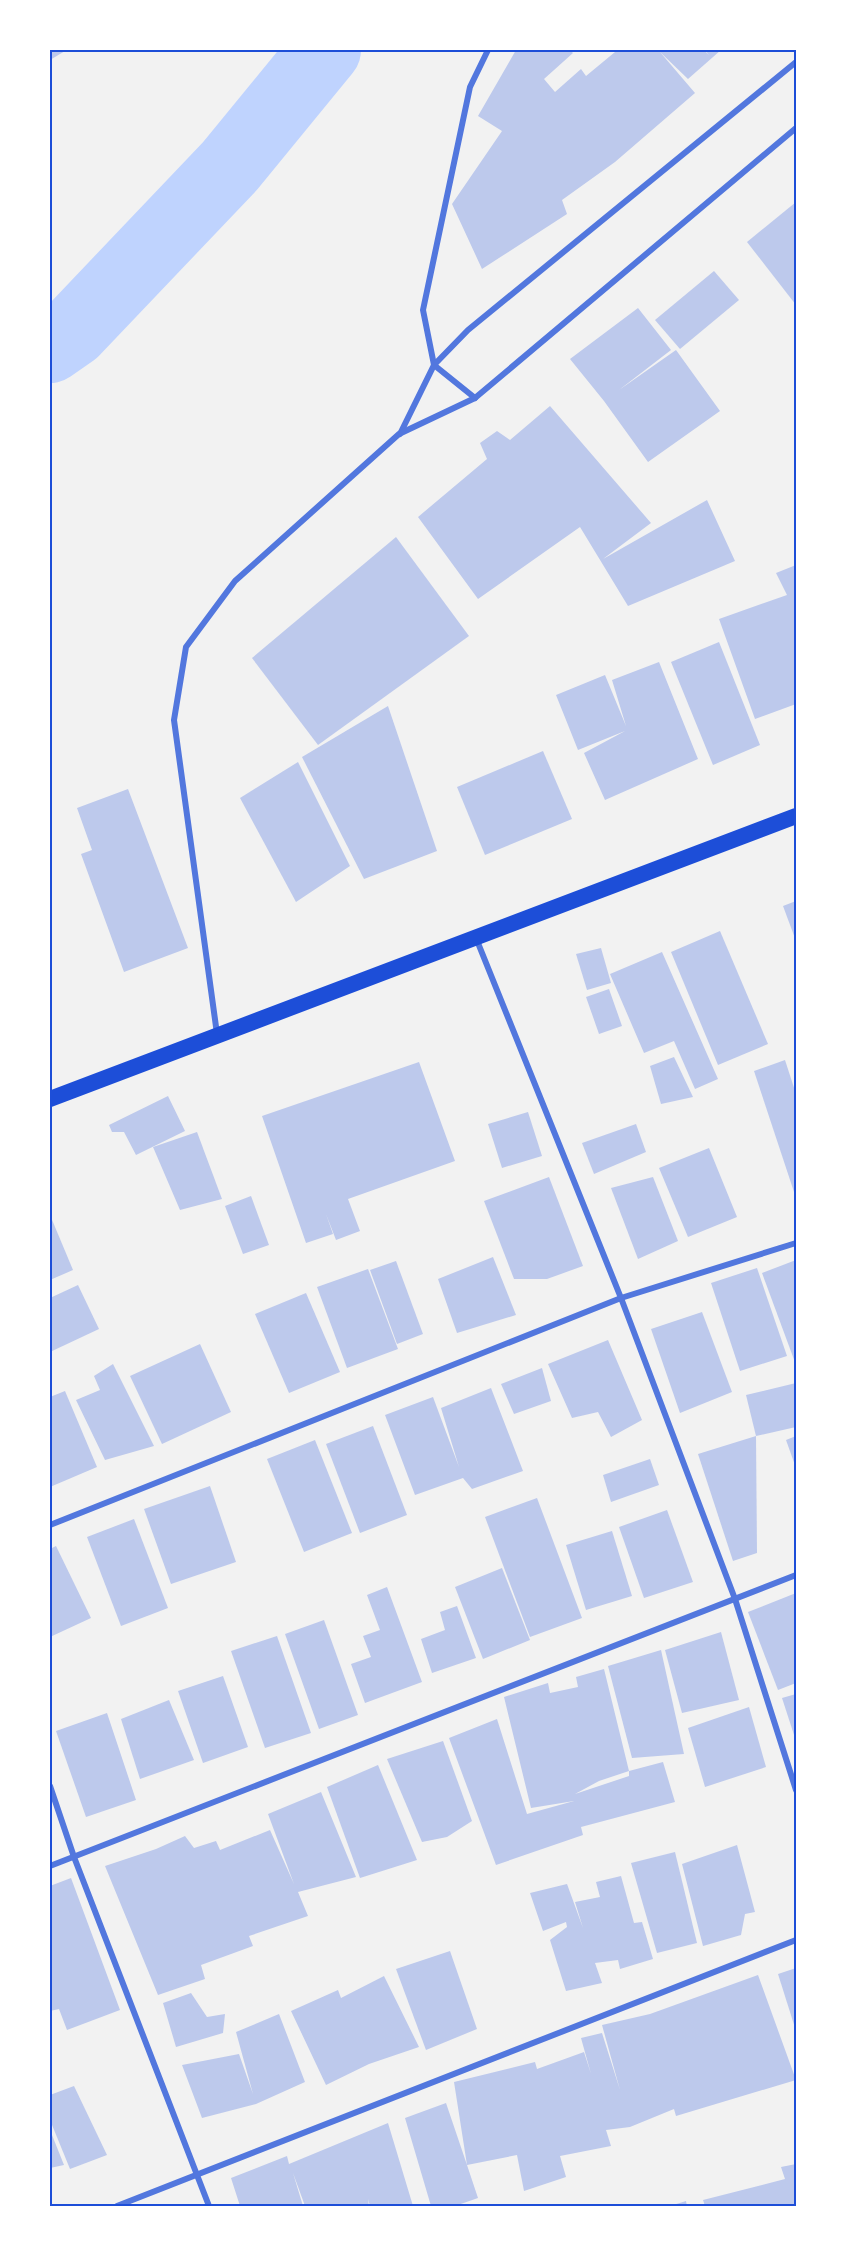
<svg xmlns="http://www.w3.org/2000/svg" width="846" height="2256" font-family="'Alegreya Sans',sans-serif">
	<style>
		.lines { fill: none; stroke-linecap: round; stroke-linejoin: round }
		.river { stroke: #bfd3fe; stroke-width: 72 }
		.building { fill: #bdc9ec }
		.minor { stroke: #5277de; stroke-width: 6 }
		.trunk { stroke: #1d4ed8; stroke-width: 16 }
		.neatline { fill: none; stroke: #1d4ed8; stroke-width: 2 }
	</style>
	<rect width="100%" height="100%" fill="#f2f2f2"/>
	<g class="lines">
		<path class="river" d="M50,347L73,331L230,166L325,50"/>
	</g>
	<g class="building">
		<path d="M50,50H64L65,51L50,60Z"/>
		<path d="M516,50H570L573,53L544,79L555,92L581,69L586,76L615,52L613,50H704L709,55L705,50H721L688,79L660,52L695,93L615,162L562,200L567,214L482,269L452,204L502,131L478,116Z"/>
		<path d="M796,202V305L747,242Z"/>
		<path d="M714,271L739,300L680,349L655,320Z"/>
		<path d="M638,308L671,350L619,390L676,350L720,411L648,462L604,401L570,359Z"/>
		<path d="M550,406L651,523L603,559L707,500L735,561L628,606L580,527L478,599L418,517L487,459L480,443L497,431L510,440Z"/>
		<path d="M396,537L469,636L318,745L252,658Z"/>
		<path d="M796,565V704L755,719L719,619L787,595L776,573Z"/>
		<path d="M719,642L760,745L713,765L671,662Z"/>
		<path d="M659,662L698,759L605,800L584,753L625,731L578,750L556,695L605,675L626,726L612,680Z"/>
		<path d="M388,706L437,851L364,879L302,757Z"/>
		<path d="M543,751L572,819L485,855L457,787Z"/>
		<path d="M298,762L350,866L296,902L240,798Z"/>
		<path d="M128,789L188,948L124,972L81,854L92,850L77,808Z"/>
		<path d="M796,901V941L783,906Z"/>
		<path d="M720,931L768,1044L718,1065L671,952Z"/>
		<path d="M601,948L611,983L587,990L576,954Z"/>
		<path d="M662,952L718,1079L695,1089L674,1041L644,1053L610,974Z"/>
		<path d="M609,989L622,1026L599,1034L586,997Z"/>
		<path d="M674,1057L693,1097L661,1104L650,1066Z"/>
		<path d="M785,1060L796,1094V1198L754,1071Z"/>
		<path d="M419,1062L455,1161L348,1199L360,1231L336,1240L326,1214L333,1234L306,1243L262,1116Z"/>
		<path d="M168,1096L185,1131L136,1155L124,1132H112L109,1125Z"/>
		<path d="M528,1112L542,1156L502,1168L488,1124Z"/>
		<path d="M636,1124L646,1152L594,1174L582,1143Z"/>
		<path d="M197,1132L222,1199L180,1210L153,1147Z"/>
		<path d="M709,1148L737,1217L688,1237L659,1168Z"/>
		<path d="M549,1177L583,1266L547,1279H514L484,1201Z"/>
		<path d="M653,1177L678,1241L638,1259L611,1188Z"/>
		<path d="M251,1196L269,1245L243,1254L225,1206Z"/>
		<path d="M50,1215L73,1270L50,1280Z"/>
		<path d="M493,1257L516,1315L457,1333L438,1279Z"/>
		<path d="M796,1260V1365L762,1273Z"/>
		<path d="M396,1261L423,1334L397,1344L370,1270Z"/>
		<path d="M757,1268L787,1356L740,1371L711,1283Z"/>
		<path d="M368,1269L398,1349L347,1368L317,1287Z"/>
		<path d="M78,1285L99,1329L50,1352V1298Z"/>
		<path d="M306,1293L340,1372L289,1393L255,1314Z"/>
		<path d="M702,1312L732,1392L680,1413L651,1329Z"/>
		<path d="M608,1340L642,1420L611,1437L598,1412L572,1418L548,1364Z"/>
		<path d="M200,1344L231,1412L162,1444L130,1376Z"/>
		<path d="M113,1364L154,1446L105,1460L76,1400L100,1390L94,1376Z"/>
		<path d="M542,1368L551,1401L514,1414L501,1384Z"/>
		<path d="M796,1383V1427L756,1436L746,1395Z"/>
		<path d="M491,1388L523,1471L472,1489L463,1478L415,1495L385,1415L433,1397L459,1467L441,1408Z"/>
		<path d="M65,1391L97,1467L50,1487V1397Z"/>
		<path d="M373,1426L407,1515L360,1533L326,1444Z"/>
		<path d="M756,1436L757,1553L733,1561L698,1454Z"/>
		<path d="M796,1436V1468L786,1440Z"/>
		<path d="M315,1440L352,1533L304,1552L267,1459Z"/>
		<path d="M650,1459L659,1485L611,1502L603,1475Z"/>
		<path d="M210,1486L236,1562L171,1584L144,1509Z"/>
		<path d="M537,1498L582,1618L530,1637L485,1517Z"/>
		<path d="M667,1510L693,1582L644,1598L619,1527Z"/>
		<path d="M134,1519L168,1608L121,1626L87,1537Z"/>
		<path d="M612,1531L632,1596L586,1610L566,1545Z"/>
		<path d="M56,1546L91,1618L50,1637V1549Z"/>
		<path d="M502,1568L530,1640L483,1659L455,1587Z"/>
		<path d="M387,1587L422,1682L365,1703L351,1664L371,1657L363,1636L380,1630L367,1595Z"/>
		<path d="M796,1593V1683L778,1690L748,1612Z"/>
		<path d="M457,1606L476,1658L432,1673L421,1639L445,1630L440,1612Z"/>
		<path d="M324,1620L358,1715L319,1729L285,1634Z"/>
		<path d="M721,1632L739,1700L682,1713L665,1650Z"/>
		<path d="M277,1636L311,1733L265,1748L231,1651Z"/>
		<path d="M661,1650L684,1754L632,1758L608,1666Z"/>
		<path d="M604,1669L629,1771L599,1781L575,1794L629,1776V1771L663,1762L675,1802L581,1827L583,1835L496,1865L449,1738L497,1719L527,1814L574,1801L531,1808L504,1697L548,1683L550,1693L578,1687L576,1677Z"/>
		<path d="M223,1676L248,1747L203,1763L178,1691Z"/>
		<path d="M796,1694V1737L795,1738L782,1698Z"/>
		<path d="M169,1700L194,1760L140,1779L121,1719Z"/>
		<path d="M749,1707L766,1767L705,1787L688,1728Z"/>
		<path d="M107,1713L136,1800L86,1817L56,1731Z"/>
		<path d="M443,1741L472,1821L447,1837L422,1842L387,1759Z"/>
		<path d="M378,1765L417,1860L360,1878L327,1787Z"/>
		<path d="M321,1792L356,1877L298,1892L308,1916L249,1936L253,1946L201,1965L205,1979L158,1995L105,1866L156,1849L185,1836L194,1848L216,1841L220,1850L270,1830L294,1884L268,1814Z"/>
		<path d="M737,1845L755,1912L745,1914L741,1935L703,1946L682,1864Z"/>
		<path d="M675,1852L697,1943L657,1953L631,1863Z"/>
		<path d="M621,1876L634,1923L642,1922L653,1959L620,1969L618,1960L595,1963L602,1983L566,1991L550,1940L567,1927L566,1922L543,1931L530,1893L567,1884L583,1928L575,1902L600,1897L596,1882Z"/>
		<path d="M71,1878L120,2010L67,2030L59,2009L50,2011V1886Z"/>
		<path d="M450,1951L477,2029L426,2050L396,1969Z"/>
		<path d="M796,1968V2031L778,1974Z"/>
		<path d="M758,1975L796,2080L676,2116L674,2109L630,2127L606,2130L611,2146L560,2156L566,2177L524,2191L517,2155L467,2165L478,2198L455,2206H431L405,2118L446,2103L467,2165L454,2082L535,2062L537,2069L584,2052L591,2074L581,2038L602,2033L620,2090L602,2025L650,2014Z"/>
		<path d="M384,1976L419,2047L369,2064L326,2085L291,2011L338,1990L341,1998Z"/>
		<path d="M191,1993L207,2017L225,2014L223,2033L176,2047L163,2003Z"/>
		<path d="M279,2014L305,2082L256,2104L202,2118L182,2065L239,2054L253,2094L236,2032Z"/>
		<path d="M74,2086L107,2155L70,2169L50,2120V2095Z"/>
		<path d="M388,2123L413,2206H370L368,2199L369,2206H305L293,2173L303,2206H240L231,2178L287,2156L289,2164Z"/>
		<path d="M50,2130L64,2165L50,2168Z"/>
		<path d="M796,2164V2206H705L703,2200L785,2179L781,2167Z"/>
		<path d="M686,2201L687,2206H670Z"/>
	</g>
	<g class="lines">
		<g class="minor">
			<path d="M475,398L434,365L423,310L470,87L488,50"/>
			<path d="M400,434L434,365L468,330L796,62"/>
			<path d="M476,938L621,1298L735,1599L796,1790"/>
			<path d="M217,1034L174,720L186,647L235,581L399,434L475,398L796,128"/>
			<path d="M50,1525L621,1298L796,1243"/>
			<path d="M50,1786L74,1857L209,2206"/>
			<path d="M50,1866L796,1575"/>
			<path d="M117,2206L796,1940"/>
		</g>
		<path class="trunk" d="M50,1099L796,816"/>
	</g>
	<rect width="846" height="2256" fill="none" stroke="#ffffff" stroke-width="102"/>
	<rect x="51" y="51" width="744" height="2154" class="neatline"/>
</svg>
